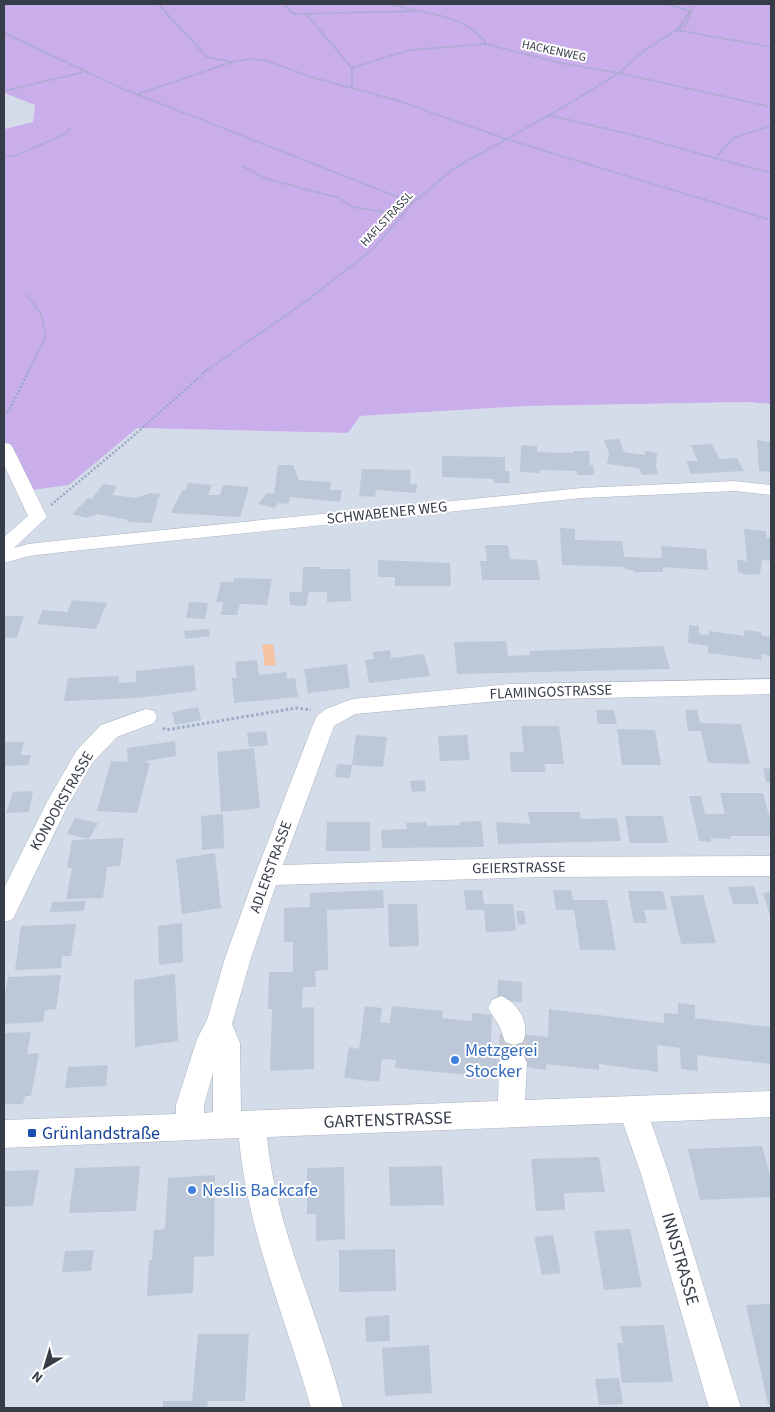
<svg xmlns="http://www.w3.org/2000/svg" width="775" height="1412" font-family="'Source Sans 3',sans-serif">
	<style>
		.residential { fill: #d5dce9 }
		.green { fill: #c9aeeb }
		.water { fill: #f5c3a1 }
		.building { fill: #bcc7d7 }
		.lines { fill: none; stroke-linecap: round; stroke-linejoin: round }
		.minor-tunnel { stroke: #c4c9d3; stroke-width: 29; stroke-dasharray: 29 14; stroke-linecap: butt }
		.minor-casing { stroke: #a9b2c1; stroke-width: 1 }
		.path-far2 { stroke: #9aa9c4; stroke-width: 2; stroke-dasharray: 1 1; stroke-linecap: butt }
		.path-far1 { stroke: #9aa9c4; stroke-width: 2.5; stroke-dasharray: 2 2; stroke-linecap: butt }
		.path { stroke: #9aa9c4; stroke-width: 3; stroke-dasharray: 2.5 2.5; stroke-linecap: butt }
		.minor { fill: #fff; fill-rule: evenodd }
		.shop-dot { fill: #3f7fe0; stroke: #fff; stroke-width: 2 }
		.transit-dot { fill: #1a4fb4; stroke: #fff; stroke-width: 2 }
		.labels { text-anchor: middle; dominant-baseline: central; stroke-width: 4; stroke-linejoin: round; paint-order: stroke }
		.far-street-label { font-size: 12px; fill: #363d49; stroke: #fff }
		.street-label { font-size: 15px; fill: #363d49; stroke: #fff }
		.near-shop-label { font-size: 18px; fill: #366cbe; stroke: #fff; text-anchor: start }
		.near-street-label { font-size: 18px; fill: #363d49; stroke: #fff }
		.near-transit-label { font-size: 18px; fill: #164399; stroke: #fff; text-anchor: start }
	</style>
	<rect width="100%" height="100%" fill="#e8ecf5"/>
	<g class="residential">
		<path d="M4,93L35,104L33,122L4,129Z"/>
		<path d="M748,402L771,404V1408H4V440L12,454L69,485L136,428L348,433L360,416L529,406Z"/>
	</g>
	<path class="green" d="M4,4H771V404L748,402L529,406L360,416L348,433L137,428L69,485L32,490L4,440V129L33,122L35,105L4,93Z"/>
	<path class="water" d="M273,644L276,665L265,666L262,645Z"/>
	<g class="building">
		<path d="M619,439L624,452L645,455V451L657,453L656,467L658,474L642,475L639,468L607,464L609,453L604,440Z"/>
		<path d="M757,440L771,442V472L759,471Z"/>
		<path d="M712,444L719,459L737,458L744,471L691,474L686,461H698L691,445Z"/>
		<path d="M521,445L537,446V452L573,453V451H589L590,465H593L594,475H577V471L540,470V473L520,472Z"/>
		<path d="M442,456L505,457V471H509L510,483H494V479L442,477Z"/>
		<path d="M278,465H293L299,480L331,482L330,490H342L340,502L290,497L288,504L278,503L274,508L258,504L267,493L274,494Z"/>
		<path d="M362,469L411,470L410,484H417L416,493L376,490L375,497L359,496Z"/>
		<path d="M188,483L212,485L208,495H220L223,485L249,487L240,517L171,513L182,490H186Z"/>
		<path d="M103,484L117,486L112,495L136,498L150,493L161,494L156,503H158L151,523L128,522L129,520L97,514L86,518L72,514L88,498L92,499Z"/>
		<path d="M560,528L575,529V540L622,541L624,557L662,558L661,546L706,549L708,570L663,567V572H634L633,570L625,569V567L562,565Z"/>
		<path d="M744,529L766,531V537L771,538V561L762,560L760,574L746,575L738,572L737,560L747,561Z"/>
		<path d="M485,545H508L510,559L537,560L540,580H482L480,561H487Z"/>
		<path d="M378,560L450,563L451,586H395V577H378Z"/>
		<path d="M303,567H321V569H350L351,601L327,602V592H309L306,606L290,605L289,592H302Z"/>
		<path d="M234,578L272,579L267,605L240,604L237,615H221L223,602H216L221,582H233Z"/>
		<path d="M72,600L107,603L96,629L37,624L43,610L67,612Z"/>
		<path d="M189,602L208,603L205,619L186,618Z"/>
		<path d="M4,616H24L17,638H4Z"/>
		<path d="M689,625L699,626V634L709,635V631L744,636V630L761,632V635L771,637V656L761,654L762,660L708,653V646L688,643Z"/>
		<path d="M209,629L210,636L185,639L184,631Z"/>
		<path d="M506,641L508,656L530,655L529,651L663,646L670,669L457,674L454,642Z"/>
		<path d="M390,650L391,658L424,654L430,676L369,683L365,660L374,659L372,652Z"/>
		<path d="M257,660L259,675L286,672L287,679L295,678L298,697L234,703L232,678H237L235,662Z"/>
		<path d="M347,664L350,688L308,693L304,669Z"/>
		<path d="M194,665L196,691L137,698L64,701L68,678L119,676L118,683L136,682V671Z"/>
		<path d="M198,707L201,720L175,725L172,712Z"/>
		<path d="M596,710H614L617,724H598Z"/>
		<path d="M685,710H697L700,723L741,724L750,764L708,763L701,731H688Z"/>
		<path d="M521,726H559L564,764H544L546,772H511L510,752H524Z"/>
		<path d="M617,729L655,730L661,765H622Z"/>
		<path d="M266,731L268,745L249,747L247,733Z"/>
		<path d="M356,735L387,737L383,767L352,765Z"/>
		<path d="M467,735L470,760L440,761L438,736Z"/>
		<path d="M175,741L176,756L146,761L145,762L150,763L137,813L97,811L111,761L128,762L127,748Z"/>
		<path d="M4,742H24L21,755H31L28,765L4,766Z"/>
		<path d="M254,748L260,808L221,812L217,752Z"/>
		<path d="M337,764L352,765L350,778L335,777Z"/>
		<path d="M763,768L771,769V783L766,782Z"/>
		<path d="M425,780L426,791L412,792L410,781Z"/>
		<path d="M33,791L29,812L6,813L13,792Z"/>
		<path d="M720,793H763L771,823V836H730L731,839L711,838V842L699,841L689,796H701L705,814H725Z"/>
		<path d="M528,812H579L581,819L617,818L621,841L498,844L496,822L530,824Z"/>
		<path d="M223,814L224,848L202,850L201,816Z"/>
		<path d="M625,816H663L668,843H630Z"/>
		<path d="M75,818L98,823L89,839L67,834Z"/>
		<path d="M481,821L484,847L382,848L381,830L407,829L406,823L427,822V826L460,825V822Z"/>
		<path d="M327,822H370V851H326Z"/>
		<path d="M124,838L120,866L107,867L103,898L66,899L72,868H67L72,840Z"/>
		<path d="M215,853L221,908L182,914L176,859Z"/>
		<path d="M754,886L759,904H733L728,887Z"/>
		<path d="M383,890L384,908L327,910L328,970L315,971L316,987H303L302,1008L314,1007V1069L270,1071L272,1009H268L269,972H293V942H284V908L310,907V893Z"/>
		<path d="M464,890H482L484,904H513L516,931L486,932L484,910H466Z"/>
		<path d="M553,890H571L573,900H607L616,950H580L574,910H556Z"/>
		<path d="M628,891H663L667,910H644L647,923H634Z"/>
		<path d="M771,892V919L763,893Z"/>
		<path d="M703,895L716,943L681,944L670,896Z"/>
		<path d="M86,901L84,911L50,912L52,902Z"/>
		<path d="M388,904H417L419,946L389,947Z"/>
		<path d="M516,911H524L526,924L518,925Z"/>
		<path d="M182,923L183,962L159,965L158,926Z"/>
		<path d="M76,924L71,956H62L61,968L15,970L21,926Z"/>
		<path d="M175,974L178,1041L135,1047L134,980Z"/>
		<path d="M61,975L56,1009L45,1010L43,1022L4,1024V998L8,977Z"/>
		<path d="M498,980L522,982V1002L497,1000Z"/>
		<path d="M678,1003L695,1005V1018L771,1027V1064L697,1055L698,1071L681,1069L680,1048L657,1045L658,1072L599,1064V1070L546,1064V1070L520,1066L502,1072L489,1070V1077L395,1068L396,1060L382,1059L379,1082L344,1078L349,1047L359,1049L365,1006L382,1008L380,1022L390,1023L392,1006L443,1011L442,1018L472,1021V1013L492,1015L490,1058L503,1060L504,1032L548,1037L549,1009L664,1023V1013L678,1014Z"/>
		<path d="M31,1032L27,1054L39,1053L31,1096H25L23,1104H4V1033Z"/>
		<path d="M108,1065L106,1086L65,1088L68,1067Z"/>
		<path d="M762,1146L771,1179V1197L700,1200L688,1149Z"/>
		<path d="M599,1157L605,1192L564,1193L565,1210L536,1211L531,1159Z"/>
		<path d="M140,1166L136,1211L69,1213L75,1168Z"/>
		<path d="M442,1166L444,1205L390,1206L389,1167Z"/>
		<path d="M344,1167L345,1239L316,1241V1214H307V1168Z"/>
		<path d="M39,1170L33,1206L4,1207V1171Z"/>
		<path d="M215,1175L214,1256L194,1257L193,1293L147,1296L149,1260H152L154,1230L165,1229L168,1178Z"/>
		<path d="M630,1229L642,1287L604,1290L594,1231Z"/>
		<path d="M553,1235L561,1273L542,1275L534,1237Z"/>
		<path d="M395,1249L396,1291L339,1292V1250Z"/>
		<path d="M94,1250L91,1271L62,1272L65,1251Z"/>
		<path d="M770,1304L771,1312V1404H768L746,1305Z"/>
		<path d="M389,1315L390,1341L366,1342L365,1317Z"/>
		<path d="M664,1325L673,1382L622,1383L617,1343H623L620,1326Z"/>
		<path d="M198,1334H249L245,1401H208L207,1408H163V1401H192Z"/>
		<path d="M429,1345L432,1393L385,1396L382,1348Z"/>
		<path d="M619,1378L623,1404L599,1405L595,1379Z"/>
	</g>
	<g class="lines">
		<path class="minor-tunnel" d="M513,1063L514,1033"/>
		<defs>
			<g id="minor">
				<path d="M4,443L10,444L13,448L47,517L14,548L28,544L63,540L582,488L734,481L771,485V495L734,491L582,498L63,552L29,556L4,563V537L28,516L4,465Z"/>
				<path d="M771,679V694L511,700L355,714L334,726L283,865L542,857L771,856V876L542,877L276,885L251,958L232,1024L240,1043L241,1111L498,1101L499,1063L503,1054L513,1050L523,1054L527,1063L525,1100L771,1091V1117L651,1122L669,1174L741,1408H709L641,1174L623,1123L267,1137C276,1231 321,1317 343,1408H311C286,1319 247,1231 239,1138L4,1148V1120L176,1114V1105L197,1039L207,1020L225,958L255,875L314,722L317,716L326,709L352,699L511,684ZM213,1073V1112L204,1113V1105Z"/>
				<path d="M146,709L154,711L157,717L154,723L117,737L93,762L67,807L13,919L4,922V888L49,798L77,750L101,725Z"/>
				<path d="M501,996C518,1003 531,1024 523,1042L514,1045L505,1042L500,1027L488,1008L492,1000Z"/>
			</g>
		</defs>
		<use href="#minor" class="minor-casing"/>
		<g class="path-far2">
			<path d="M284,4L293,14L420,11"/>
			<path d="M390,4L414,10"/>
			<path d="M667,4L690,11L677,30L771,47"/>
			<path d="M420,11C447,17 468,21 486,43"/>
			<path d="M306,14L352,68"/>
			<path d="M4,33L121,88L413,203"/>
			<path d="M232,62L247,59L264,60L311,77L396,100L506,139L771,220"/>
			<path d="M352,87V68L409,50L486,44L561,63L619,73L771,107"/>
			<path d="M4,91L83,72"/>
			<path d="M138,94L232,62L207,57L158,4"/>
			<path d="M548,115L633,135L715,158"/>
			<path d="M771,126L735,137L715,158L771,173"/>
			<path d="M4,156H15L65,134L71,128"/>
			<path d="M242,166L267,179L339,198L353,207L402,215"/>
			<path d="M26,295L41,313L46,337L28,372"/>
			<path d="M204,372L301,305L372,250L413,203L453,169L567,105L619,73L645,50L686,24L694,4"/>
		</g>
		<g class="path-far1">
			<path d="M4,415L9,410L29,371"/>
			<path d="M51,505L131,438L206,371"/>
		</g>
		<path class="path" d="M163,728L166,730L296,708L311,710"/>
		<use href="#minor" class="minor"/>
	</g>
	<g class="shop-dot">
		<circle cx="455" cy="1060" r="5"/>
		<circle cx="192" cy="1190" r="5"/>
	</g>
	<rect class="transit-dot" x="27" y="1128" width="10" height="10" rx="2.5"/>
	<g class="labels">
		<g class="far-street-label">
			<text transform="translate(554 51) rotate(12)">HACKENWEG</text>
			<text transform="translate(387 219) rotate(-47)">HAFLSTRASSL</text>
		</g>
		<g class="street-label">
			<text transform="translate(387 513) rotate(-6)">SCHWABENER WEG</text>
			<text transform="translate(551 692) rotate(-2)">FLAMINGOSTRASSE</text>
			<text transform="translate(62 801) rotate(-60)">KONDORSTRASSE</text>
			<text transform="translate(271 867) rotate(-70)">ADLERSTRASSE</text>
			<text transform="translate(519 868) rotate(-1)">GEIERSTRASSE</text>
		</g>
		<g class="near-shop-label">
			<text x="465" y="1050">Metzgerei<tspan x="465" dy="21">Stocker</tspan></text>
			<text x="202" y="1190">Neslis Backcafe</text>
		</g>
		<g class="near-street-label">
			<text transform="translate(388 1120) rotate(-2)">GARTENSTRASSE</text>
			<text transform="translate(680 1259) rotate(74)">INNSTRASSE</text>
		</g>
		<g class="near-transit-label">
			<text x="42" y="1133">Grünlandstraße</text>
		</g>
	</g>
	<rect width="775" height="1412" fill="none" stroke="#363d49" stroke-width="10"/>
	<g transform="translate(45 1367) rotate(218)" stroke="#ffffff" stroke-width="4" paint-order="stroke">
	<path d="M0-4L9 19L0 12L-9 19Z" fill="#363d49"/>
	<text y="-8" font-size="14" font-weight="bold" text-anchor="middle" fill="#363d49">N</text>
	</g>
</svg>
